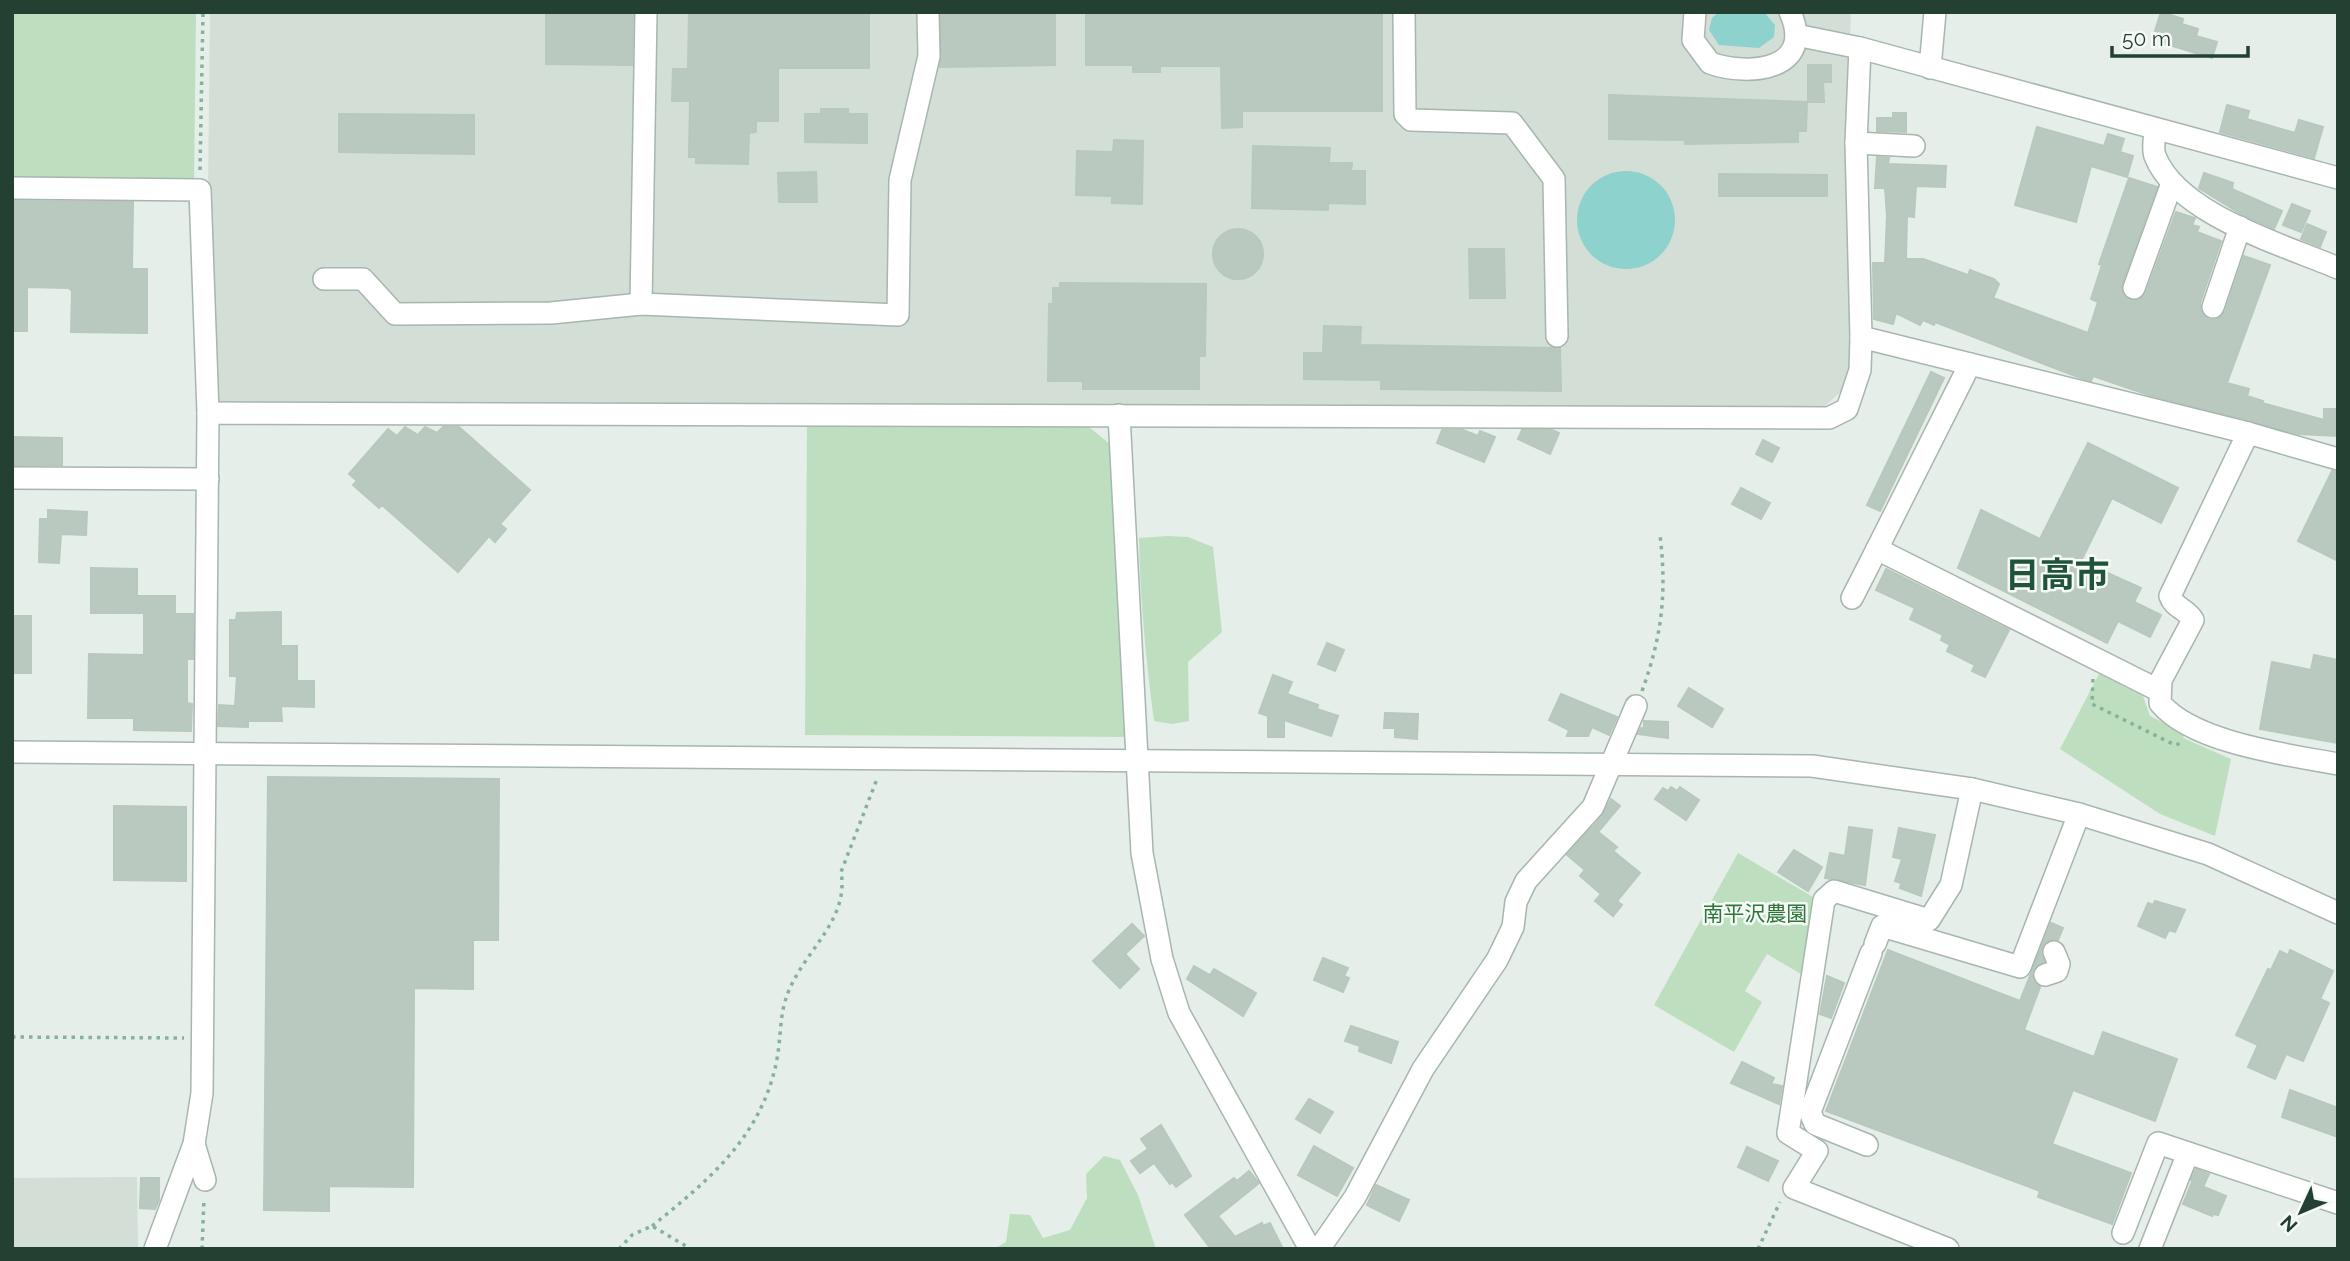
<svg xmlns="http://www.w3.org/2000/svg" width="2350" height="1261" font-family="Raleway,'Noto Sans JP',sans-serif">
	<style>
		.built { fill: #d3ded6 }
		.green { fill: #bedfbf }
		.water { fill: #8dd2cd }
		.building { fill: #bac9c0; stroke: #b7c8bd; stroke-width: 2 }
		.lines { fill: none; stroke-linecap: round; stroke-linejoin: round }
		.minor-casing { stroke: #a7b6ae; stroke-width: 24 }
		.path { stroke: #85b299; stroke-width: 3.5; stroke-dasharray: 3.5 5; stroke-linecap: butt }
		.minor { stroke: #fff; stroke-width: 21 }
		.labels { text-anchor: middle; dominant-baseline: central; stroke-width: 5; stroke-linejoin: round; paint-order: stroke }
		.park-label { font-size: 21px; fill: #2d7739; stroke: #f6faf7 }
		.town-label { font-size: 35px; font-weight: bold; fill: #1f533a; stroke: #f6faf7 }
	</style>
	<rect width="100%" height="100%" fill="#e5eee8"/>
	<g class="built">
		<path d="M210,12H1851L1846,153L1854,363L1846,387L1824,407L217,403L208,192Z"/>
		<path d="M137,1177L138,1249H12V1178Z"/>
	</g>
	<g class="green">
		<path d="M12,12H196L194,184L12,177Z"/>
		<path d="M1085,424L1109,443L1126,737L805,735L807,425Z"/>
		<path d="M1168,536L1188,537L1213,547L1222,632L1188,662L1189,721L1172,724L1154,721C1146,660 1140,599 1139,538Z"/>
		<path d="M2099,674L2143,696L2150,716L2185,733L2183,738L2231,759L2215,836L2160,814L2060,749Z"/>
		<path d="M1738,853L1813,897L1801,974L1767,954L1745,991L1762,1002L1734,1052L1654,1005Z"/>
		<path d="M1104,1156L1120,1160L1138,1195L1156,1249H994L1006,1242L1010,1214L1030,1215L1043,1238L1070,1230L1087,1198L1086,1174Z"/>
	</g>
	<g class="water">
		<path d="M1719,12H1764L1775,25L1774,37L1759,48L1719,45L1709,30L1712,18Z"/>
		<circle cx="1626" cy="220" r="49"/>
	</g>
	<g class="building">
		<path d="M546,12H633L632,65L546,64Z"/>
		<path d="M689,12H869V68H778V121H756V132L749,133L748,164L696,163V157H689L690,101H672L673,69H688Z"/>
		<path d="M941,12H1055V65L940,67Z"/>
		<path d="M1086,12H1382V111H1242V127L1222,128L1221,66H1160V72H1133V65H1086Z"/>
		<path d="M2161,12L2183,19L2182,24L2198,29L2196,36L2217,42L2212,58L2163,43L2166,35L2155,31Z"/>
		<path d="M1808,65H1831V82H1823L1824,102H1808Z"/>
		<path d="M1609,95L1807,102L1806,131H1798V142L1685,144V140L1609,139Z"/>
		<path d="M2227,105L2249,111L2247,119L2295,133L2299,120L2323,127L2314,158L2220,132Z"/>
		<path d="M821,109H848V114H867V143L805,142V114H821Z"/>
		<path d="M1893,113H1906V132L1877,131V118H1893Z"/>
		<path d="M339,114L474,115V154L339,152Z"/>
		<path d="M2037,127L2104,146L2108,134L2124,139L2120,152L2133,156L2127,177L2091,166L2076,222L2015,205Z"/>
		<path d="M1114,140L1143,141L1142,204L1112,203V196L1076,195L1077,151L1113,152Z"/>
		<path d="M1253,146L1330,148L1329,163H1352L1351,171H1365V204L1328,203V210L1252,208Z"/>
		<path d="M1877,157L1889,158L1888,164L1946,166L1945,187L1916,186L1914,217L1907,216L1906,259H1923L1968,275L1970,270L1994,279L1999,284L1993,298L2088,333L2098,302L2091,299L2102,265L2099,264L2129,178L2157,187L2122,284L2124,296L2136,301L2146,293L2176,212L2195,218L2192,225L2199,227L2197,232L2221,241L2200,303V310L2208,319L2216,320L2225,312L2244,256L2270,265L2227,383L2249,389L2247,396L2263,401L2262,403L2324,420V409H2338V436L2298,434L2149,395L2093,376L2091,381L2078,377L1935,322L1934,325L1923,320L1920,325L1896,313L1893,324L1874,319L1873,263H1885L1887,216L1885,188H1875Z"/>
		<path d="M816,172L817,202H779L778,173Z"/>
		<path d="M2204,173L2233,183L2232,189L2282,211L2274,229L2241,214L2199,188Z"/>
		<path d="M1719,174L1827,175V196H1719Z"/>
		<path d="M12,201L133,202L132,269H147V333L71,332L72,291L69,288L27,287V331H12Z"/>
		<path d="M2292,204L2310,211L2301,232L2283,225Z"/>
		<path d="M2307,224L2326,232L2320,247L2301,239Z"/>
		<circle cx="1238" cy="254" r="25"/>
		<path d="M1469,249H1504L1505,298H1470Z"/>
		<path d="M1060,283L1206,284L1205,356H1199V389H1083V381H1048L1049,304H1053V288H1060Z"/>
		<path d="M1324,326L1361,327L1360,345L1560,348L1561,391L1381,389V380L1304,379V353H1323Z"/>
		<path d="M1931,372L1944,378L1880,511L1867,505Z"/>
		<path d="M405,427L418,435L425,427L437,433L443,427H459L530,490L500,524L506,529L495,542L489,536L458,572L382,505L379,508L353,485L357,481L349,474L388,429L397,436Z"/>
		<path d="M1442,430H1463L1478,436L1480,431L1495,437L1484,462L1437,443Z"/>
		<path d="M1522,430H1552L1559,433L1550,454L1518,439Z"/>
		<path d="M12,437L62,438V465H12Z"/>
		<path d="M1763,440L1779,448L1772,462L1756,454Z"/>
		<path d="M2088,443L2178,488L2161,523L2112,498L2081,561L2141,588L2134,602L2161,615L2150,637L2118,621L2107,643L1958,568L1981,510L2040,539Z"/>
		<path d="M2332,471L2338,472V561L2298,541Z"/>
		<path d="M1741,488L1770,503L1761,519L1732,504Z"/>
		<path d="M48,510L87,512L86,535L61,534L59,563L39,562L40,519H48Z"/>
		<path d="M91,568L137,569V596H175V614H193V659H187V703L192,704L191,731L134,730V718H88L89,654L144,655V613H91Z"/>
		<path d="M1886,569L2009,630L1985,677L1972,671L1975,665L1947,651L1950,645L1941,640L1943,635L1910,619L1915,608L1876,590Z"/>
		<path d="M281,612V646H297V681H314V707L281,706L282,721H248V727L218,726L219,705L235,706L237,676H230V620H236L237,613Z"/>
		<rect x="12" y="616" width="19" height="57"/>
		<path d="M1327,643L1344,650L1335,671L1318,664Z"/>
		<path d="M2314,655L2338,660V743L2260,729L2272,662L2311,670Z"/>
		<path d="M1273,675L1292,682L1287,694L1318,705L1317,709L1338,716L1331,736L1284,720V737H1268V716L1259,713Z"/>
		<path d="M1689,688L1723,709L1712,727L1678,706Z"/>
		<path d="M1561,694L1617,717L1609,735L1592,727L1588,736H1567L1569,730L1549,720Z"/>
		<path d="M1385,713L1418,714L1417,739L1395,737V728H1384Z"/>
		<path d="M1644,721L1668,722V738L1638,734L1641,728L1644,729Z"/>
		<path d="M268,777L499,779L498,940H473V989L414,988L413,1187L329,1186V1211L264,1210Z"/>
		<path d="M1671,787L1677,791L1680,787L1699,800L1686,820L1655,799L1663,788L1668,791Z"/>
		<path d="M1611,799L1620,806L1599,831L1593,827L1603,815Z"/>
		<path d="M114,806L186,807V881L114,880Z"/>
		<path d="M1592,827L1617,847L1613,851L1640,873L1617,901L1622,905L1613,916L1595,901L1601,894L1580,876L1585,870L1567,855Z"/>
		<path d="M1849,827L1872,830L1865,885L1825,878L1830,853L1845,856Z"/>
		<path d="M1899,828L1935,835L1921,896L1900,888L1901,883L1895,881L1902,859L1893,857Z"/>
		<path d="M1794,850L1822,867L1808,891L1778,872Z"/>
		<path d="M2155,901L2185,910L2175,932L2169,930L2165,938L2138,926L2148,903L2153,905Z"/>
		<path d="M2051,923L2063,928L2058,940H2050L2043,945L2044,962L2032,972L2033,980L2040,987L2024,1030L2094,1057L2103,1032L2177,1059L2155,1121L2073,1090L2052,1144L2131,1173L2112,1224L2038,1197L2040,1191L1826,1111L1888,950L2020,1001Z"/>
		<path d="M1132,924L1144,936L1125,954L1139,969L1120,988L1093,961Z"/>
		<path d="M2290,950L2333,971L2320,999L2329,1003L2303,1061L2286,1054L2275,1079L2248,1067L2258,1045L2236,1035L2268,969L2271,970L2280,951L2288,955Z"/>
		<path d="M1323,958L1348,968L1344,976L1349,978L1343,992L1314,980Z"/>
		<path d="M1194,966L1210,975L1214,969L1256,993L1243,1016L1187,979Z"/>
		<path d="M1827,976L1844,983L1831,1018L1820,1014Z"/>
		<path d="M1351,1026L1398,1042L1391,1063L1359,1051L1360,1046L1345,1041Z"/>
		<path d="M1742,1062L1774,1078L1771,1084L1782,1086L1779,1104L1731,1083Z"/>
		<path d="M2290,1090L2338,1108V1137L2282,1117Z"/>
		<path d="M1309,1099L1333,1112L1320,1133L1296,1119Z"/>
		<path d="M1161,1125L1191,1176L1176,1187L1172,1182L1170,1184L1154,1163L1140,1173L1131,1161L1148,1149L1141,1139Z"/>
		<path d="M1314,1146L1353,1168L1337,1196L1298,1175Z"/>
		<path d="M1747,1147L1778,1161L1768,1181L1738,1167Z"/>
		<path d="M2196,1169L2209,1174L2204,1185L2191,1180Z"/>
		<path d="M1249,1171L1259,1183L1218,1216L1235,1237L1262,1223L1263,1226L1270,1223L1283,1249H1211L1185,1215L1223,1186L1234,1178L1237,1181Z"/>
		<path d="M141,1178H159V1200L155,1209L140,1208Z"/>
		<path d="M2192,1182L2226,1196L2218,1215L2213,1214L2212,1216L2183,1204Z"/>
		<path d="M1376,1185L1409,1200L1399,1221L1367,1205Z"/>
	</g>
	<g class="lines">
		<defs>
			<g id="minor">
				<path d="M1404,12L1405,114L1411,120L1512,123L1554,179L1557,336"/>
				<path d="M1695,12L1693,40L1710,63C1749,77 1816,70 1790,12"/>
				<path d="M1796,35L1860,48"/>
				<path d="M1930,68L1935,12"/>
				<path d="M2155,129C2155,137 2152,148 2155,156C2178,215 2284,245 2338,268"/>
				<path d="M1856,143L1914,146"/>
				<path d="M12,188L200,190L208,413"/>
				<path d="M324,279H363L395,314L551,313L641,304L898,315L900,180L929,56L928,12"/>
				<path d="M2134,288L2172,183"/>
				<path d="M641,304L646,12"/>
				<path d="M2213,307L2240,227"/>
				<path d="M1861,337L2248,433L2338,459"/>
				<path d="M1970,364L1877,549L2158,690"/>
				<path d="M1119,415L1142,853L1162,959L1179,1013L1310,1249"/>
				<path d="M2248,433L2170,596C2174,608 2187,609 2193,620L2161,680L2160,703C2193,743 2289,755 2338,764"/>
				<path d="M12,478L208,479"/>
				<path d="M1852,598L1877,549"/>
				<path d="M12,752L1812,766L1972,789L2079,814L2208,854L2338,913"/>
				<path d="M1875,944L1882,926L2020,967L2079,814"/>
				<path d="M2045,975L2057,971L2059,964L2054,952"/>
				<path d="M194,1144L205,1180"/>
				<path d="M1867,1145L1815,1124L1810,1112L1871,953"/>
				<path d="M2123,1233L2158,1143L2338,1203"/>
				<path d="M155,1249L194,1144L202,1093L208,413L1829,418L1847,409L1860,370L1861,337L1856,143L1860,48L2338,178"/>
				<path d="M1319,1249L1355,1197L1423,1069L1497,960L1513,927L1516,902L1526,881L1593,807L1636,706"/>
				<path d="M1948,1249L1794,1188L1817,1151L1788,1133L1824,900L1834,891L1929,920L1951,885L1972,789"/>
				<path d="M2150,1249L2188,1153"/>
			</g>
		</defs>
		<use href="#minor" class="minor-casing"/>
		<g class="path">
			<path d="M200,170L203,12"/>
			<path d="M2093,679L2092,704L2175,745L2182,743"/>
			<path d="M1642,691C1662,636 1667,593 1660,535"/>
			<path d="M12,1037L184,1038"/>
			<path d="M652,1226C708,1181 760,1138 776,1064C782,1037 778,1012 791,986C809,947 849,918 841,872L877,779"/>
			<path d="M202,1249L204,1198"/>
			<path d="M619,1249L632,1235L652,1226L691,1249"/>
			<path d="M1758,1249L1780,1202"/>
		</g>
		<use href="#minor" class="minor"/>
	</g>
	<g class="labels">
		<g class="park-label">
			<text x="1755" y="913">南平沢農園</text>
		</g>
		<g class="town-label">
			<text x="2057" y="574">日高市</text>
		</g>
	</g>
	<rect width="2350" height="1261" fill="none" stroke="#244032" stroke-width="28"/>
	<g transform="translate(2301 1212) rotate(226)" stroke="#f6faf7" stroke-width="5" paint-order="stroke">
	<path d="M0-5L12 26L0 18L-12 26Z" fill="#244032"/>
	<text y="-10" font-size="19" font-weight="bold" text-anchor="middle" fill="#244032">N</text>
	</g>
	<path d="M2112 46v10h136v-10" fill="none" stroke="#244032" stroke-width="3.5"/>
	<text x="2122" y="46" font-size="21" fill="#244032" stroke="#f6faf7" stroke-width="5" paint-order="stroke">50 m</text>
</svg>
